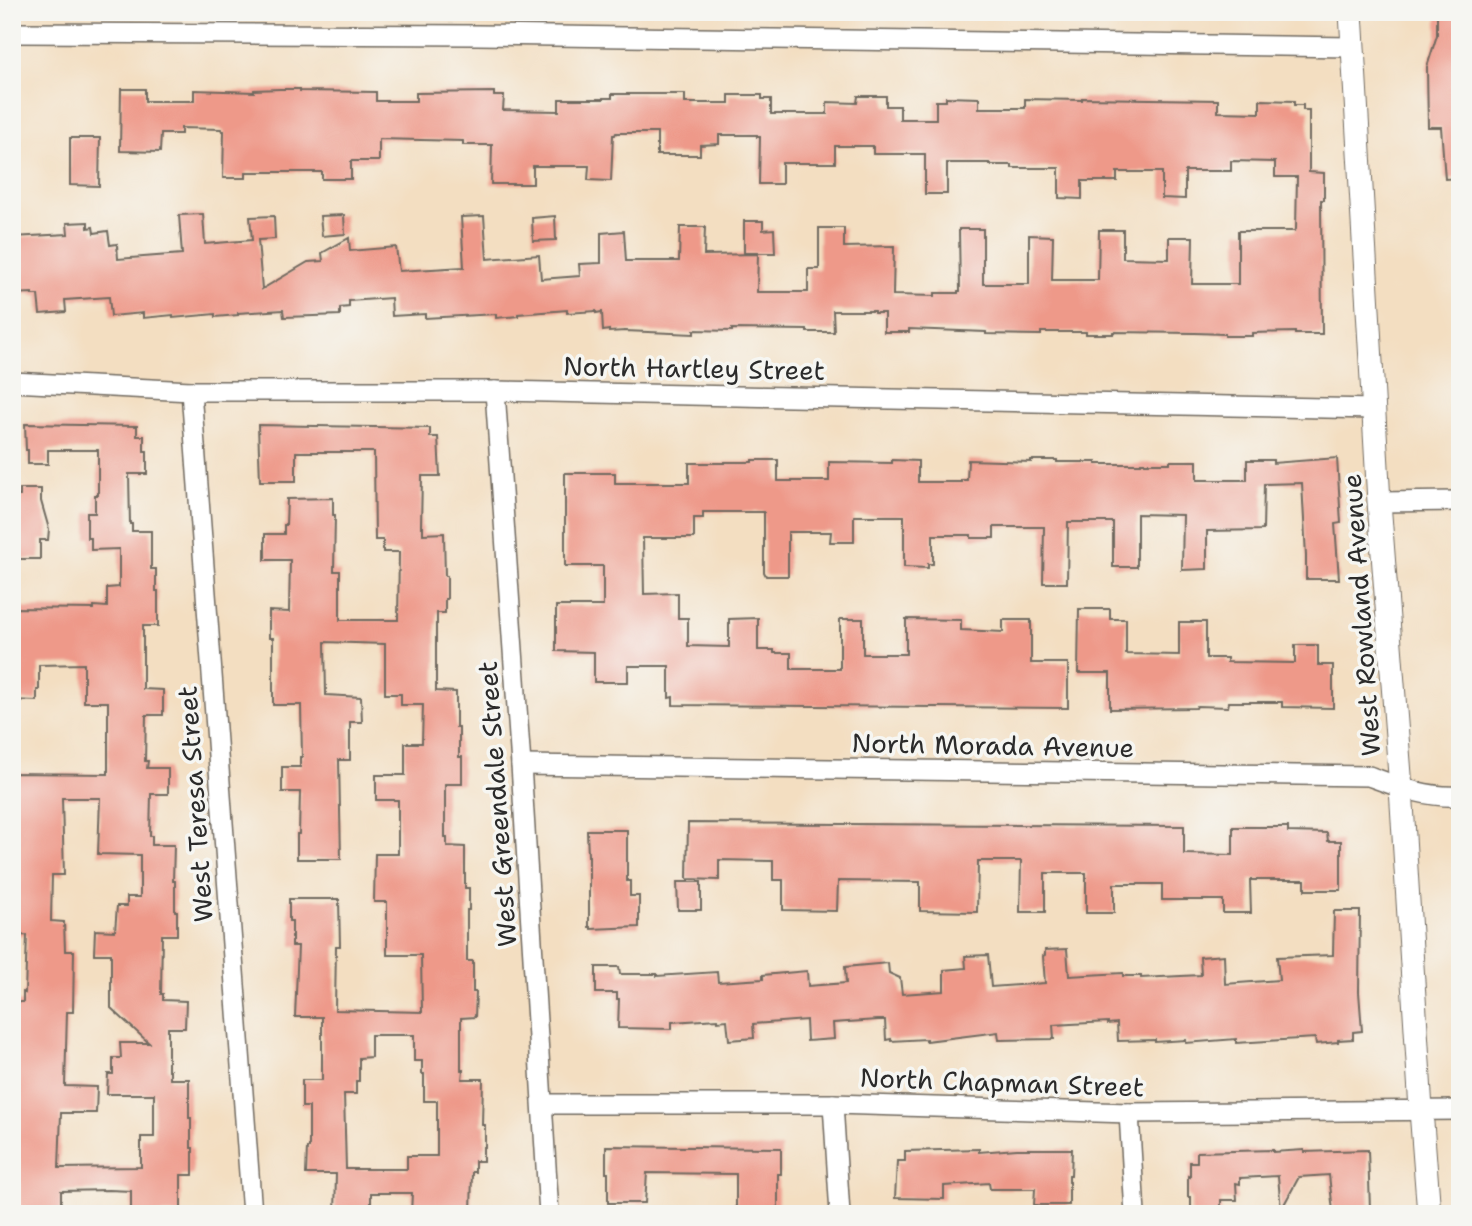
<svg xmlns="http://www.w3.org/2000/svg" width="1472" height="1226" font-family="'Shantell Sans',sans-serif">
	<style>
		.building { fill: #ee9989; fill-rule: evenodd }
		.lines { fill: none; stroke-linecap: round; stroke-linejoin: round }
		.minor-casing { stroke: #716a60; stroke-width: 22 }
		.tertiary-casing { stroke: #716a60; stroke-width: 25 }
		.minor { stroke: #fff; stroke-width: 19 }
		.tertiary { stroke: #fff; stroke-width: 23 }
		.labels { text-anchor: middle; dominant-baseline: central; stroke-width: 7; stroke-linejoin: round; paint-order: stroke }
		.street-label { font-size: 26px; fill: #2b2b2b; stroke: #f6f6f2 }
	</style>
	<rect width="100%" height="100%" fill="#f6f6f2"/>
	<filter id="ink" filterUnits="userSpaceOnUse"><feTurbulence type="fractalNoise" baseFrequency=".0143" numOctaves="2"/><feDisplacementMap in="SourceGraphic" scale="14" xChannelSelector="R" yChannelSelector="G"/><feConvolveMatrix kernelMatrix="1 2 1 2 8 2 1 2 1" color-interpolation-filters="sRGB"/></filter>
	<filter id="wash" filterUnits="userSpaceOnUse"><feTurbulence type="fractalNoise" baseFrequency=".00686" numOctaves="4" result="noise"/><feDisplacementMap in="SourceGraphic" scale="28" xChannelSelector="R" yChannelSelector="G"/><feGaussianBlur stdDeviation="1.57" result="paint"/><feColorMatrix in="noise" values="0 0 0 0 0 0 0 0 0 0 0 0 0 0 0 0 0 1.4 0 .05"/><feComposite in="paint" operator="in"/></filter>
	<g filter="url(#wash)">
		<rect width="100%" height="100%" fill="#f3dec1"/>
		<g id="blocks">
			<g class="building">
				<path d="M1437,12H1460V178L1445,179L1441,127H1428L1427,67L1437,35Z"/>
				<path d="M121,89H145V101H194V90L254,92V90L280,89H300V91L376,92V101H416V93L494,92V96H504L503,110L559,111V99H603V98H612V94H685V103H729V95H762V99H771V114H827V102L857,103L858,96H886V106H900V119H936V101H946V97L979,98V108H1025V99L1082,100V98L1218,100V112L1260,113V100L1294,101V105H1303V110H1309V172L1324,173V200H1321L1322,334H1295V332L1252,333V336H1225V334L1195,333L1113,332V334H1086V332H1041V335L986,334V332L909,329V332H884V313H874V311H833L834,332H807V330L732,329V331L694,330V334L625,331L609,332V330L603,331L602,312L596,313V311L567,313V310L518,314V316L496,318V314L425,318V314L392,316L391,298L349,301V307L340,308V315L314,316L284,317L283,310L238,313V315L215,317V314L173,318V315L143,318V313L111,316L109,297L65,300L66,312L40,314L38,295H32V293L12,294V254H14L13,237L68,234L67,223L88,222V228L93,227L94,233L108,231L110,245L117,244L118,259L182,254L179,215L203,214L205,244L252,240L250,217L274,216L275,239L258,240L262,289L308,262L323,261L322,253L349,238L350,251L396,247L399,271L464,267L461,217L484,216L487,259L539,255L541,279L580,276L579,264L601,263V233L624,231L626,261H679L680,227H705L704,255L758,254L757,292H808V269H819V228H844V247L894,246L893,295L935,296V293H958V291H960L959,229H983V284H1029V235L1053,236L1052,280H1098L1099,230H1123V258L1169,259V237H1193L1192,284H1238V231H1294L1296,229L1297,177H1275V162L1231,161V171H1185V199L1162,198V172H1117V181H1082V199L1059,198V168H1012V165H990V163H947V194H925V154H873V146H835V163H782V184H759L760,137H757V135H719V144L700,145V155H657V133H616L615,135H613L611,181L588,180L589,166H533V184H491L492,145H463V141L379,139V161H351V179H322V172H246V178H223L224,131H222L221,129L181,128V134H161L160,152L120,151Z"/>
				<path d="M70,138H100L99,186L70,185Z"/>
				<path d="M344,215L345,234L322,236L320,216Z"/>
				<path d="M555,216L556,240L533,241L532,218Z"/>
				<path d="M744,221H763V230L774,229L775,253H744Z"/>
				<path d="M25,424L137,426V436H144V451H147V474H129L130,524H132V531H151V569H156V591H158V626H143V689L163,690V715H146L145,761H148L147,768H168V794H151L150,836H152V845H174L173,881H175V911H177V935H162L161,994H163V1000L186,1001L185,1028H168V1070H170V1079H189V1118H191V1148H193V1175H181V1214H131V1191L109,1190L61,1191V1214H20L19,1160H13L12,1144V1002H23V992L25,993L27,935L13,936L12,933V773L108,774V702H84V664L39,665V690H37V701L12,700V608L94,609V606L107,607V588L119,587V549L91,550V538H87V513H95V495H98V450H48V464H28V450H26ZM62,798H100L98,854L140,855V897H127V906H117L115,931L95,930L94,954H111V1008L149,1043H120L121,1058H113V1074H108L107,1094H154V1137H141V1167L59,1168L61,1113H96L97,1087L65,1086L67,1012H73L74,951H65L64,922L51,921L52,875H64Z"/>
				<path d="M258,425L430,428V437H438L440,476H422L421,527H423V534L444,533L445,576H447V599H445V613H437V624H436V691L456,692V727H459V757H462V784H445V837H447V846L465,847V888H469V910H467V961H473V992H476L475,1017L461,1018V1070H463L462,1079H483L482,1125H485V1147H483V1161H475V1172H472L471,1214H411L412,1193H371V1214H335L336,1174H306L307,1148H309V1107H302V1080H322V1017H295L298,946H292V921H289V899H339L340,946H336L335,1010L422,1012L421,955H387V902H374L375,854H398V800H376V775H405V743H422L423,705H401V694H385V644L325,642L326,695L361,697L362,722H350V760H339L341,859H297V834H299L300,792H282V767H300V757H302L301,705H273V638H269V611L289,612L290,560H265V534H284V525H286L287,499L333,498V515H335L334,571H340V620H398L399,552H383V540H375L374,452H296V481H260ZM371,1035H414V1061H422V1074H424V1101H437V1156H407V1169H346L344,1094H356V1081H359V1058L371,1057Z"/>
				<path d="M1337,458L1341,523L1335,524L1339,579H1306V556L1302,483L1264,484L1263,530L1207,531V569L1182,570L1183,515L1137,514V567H1113V522H1068L1067,583H1043L1044,527H994V538H971V535H933V564H928V568L904,567V516H854V542H830L831,532H788V576H766L764,572V512H703V518H694V538H643L644,594L678,593V618H688V646L729,647V619L758,618V650H774V653H791V669H840V619H863V654H906V619L961,620V630L1003,632V620H1031V663H1068V708L673,705V697L669,698V666H628V682H594V652L556,651V606H603V566H565V473H615V483H689V463H725V462H752V460H778V481H829V462L892,463V460L918,461V482H961V480H967L968,460L1031,462V460H1057V462H1096V464H1141V463H1170V461H1197V480H1247V460H1273V463Z"/>
				<path d="M20,489H41V501L49,529L48,540H40V559H12V496H20Z"/>
				<path d="M1079,609H1110V619H1126V654L1179,655V622H1206V658H1227V662L1295,663V645H1318V665H1333V708L1282,707V702H1229L1228,707L1197,706L1196,708L1110,709V673H1078Z"/>
				<path d="M688,823L1184,826V854L1233,855V827H1288V832L1327,833L1328,841H1341V890H1305V880H1250L1251,913H1223V900H1162V884H1114V913H1086V873H1045V912H1020L1021,861H978L977,912L920,911V882L838,881L837,911L783,910V880H773V861L719,860V880L687,879Z"/>
				<path d="M587,830H627V881H630V896H639V927L591,929V927H589V856H588Z"/>
				<path d="M677,882H701V910H678Z"/>
				<path d="M1334,911H1360L1359,992L1362,1031L1353,1032V1039L1338,1040V1042L1316,1044L1315,1038L1236,1043V1039L1186,1043V1040L1155,1042V1040L1118,1041L1117,1023L1108,1024V1022L1053,1025L1054,1039L999,1040L998,1032L926,1041V1039L891,1041V1039L886,1040L885,1020H878L833,1023L834,1039L807,1041L806,1020L753,1024L754,1038L729,1040L727,1020L718,1021V1019L672,1022V1029L618,1028L619,999H617V993H596V967H619L620,974H657V976L717,972L718,982L763,979V975L807,971L808,986L846,983L845,967L888,963L889,973L900,978L902,994L944,991V970L966,968L965,956L988,955L991,987L1045,983L1043,956L1045,955V950L1067,949L1069,976L1123,973V976H1141V978L1201,975L1200,957L1224,955L1225,984L1279,980L1277,957L1333,955Z"/>
				<path d="M606,1146L781,1148V1174H778V1212H736V1174L647,1173L645,1203H608V1173H606Z"/>
				<path d="M979,1149V1152L1017,1149H1072L1071,1175H1069V1205H1034L1035,1189H990L989,1183L944,1186V1199L895,1198L897,1161H905V1151Z"/>
				<path d="M1273,1150V1152L1304,1150V1152L1368,1150L1370,1209L1333,1211L1329,1175L1299,1177L1281,1210L1278,1176L1240,1178V1184L1236,1183L1237,1200H1221V1214H1191V1197H1188V1176L1190,1177V1162H1197V1152Z"/>
			</g>
		</g>
	</g>
	<g filter="url(#ink)">
		<use href="#blocks" fill-opacity="0" stroke="#716a60" stroke-width="2"/>
		<g class="lines">
			<defs>
				<g id="minor">
					<path d="M12,33L477,35L1352,47"/>
					<path d="M12,382L191,391H495L1375,409"/>
					<path d="M191,391L252,1214"/>
					<path d="M495,391L521,765L549,1214"/>
					<path d="M1379,502L1460,501"/>
					<path d="M521,765L1369,776C1399,787 1427,798 1460,796"/>
					<path d="M543,1104H833L1129,1113L1460,1110"/>
					<path d="M833,1104L840,1214"/>
					<path d="M1129,1113L1135,1214"/>
				</g>
				<path id="tertiary" d="M1351,12L1379,502L1401,788L1421,1110L1429,1214"/>
			</defs>
			<use href="#minor" class="minor-casing"/>
			<use href="#tertiary" class="tertiary-casing"/>
			<use href="#minor" class="minor"/>
			<use href="#tertiary" class="tertiary"/>
		</g>
	</g>
	<g class="labels">
		<g class="street-label">
			<text transform="translate(694 368) rotate(1)">North Hartley Street</text>
			<text transform="translate(1361 615) rotate(-94)">West Rowland Avenue</text>
			<text transform="translate(993 745) rotate(1)">North Morada Avenue</text>
			<text transform="translate(195 804) rotate(-94)">West Teresa Street</text>
			<text transform="translate(497 804) rotate(-94)">West Greendale Street</text>
			<text transform="translate(1002 1082) rotate(2)">North Chapman Street</text>
		</g>
	</g>
	<rect width="1472" height="1226" fill="none" stroke="#f6f6f2" stroke-width="42"/>
</svg>
